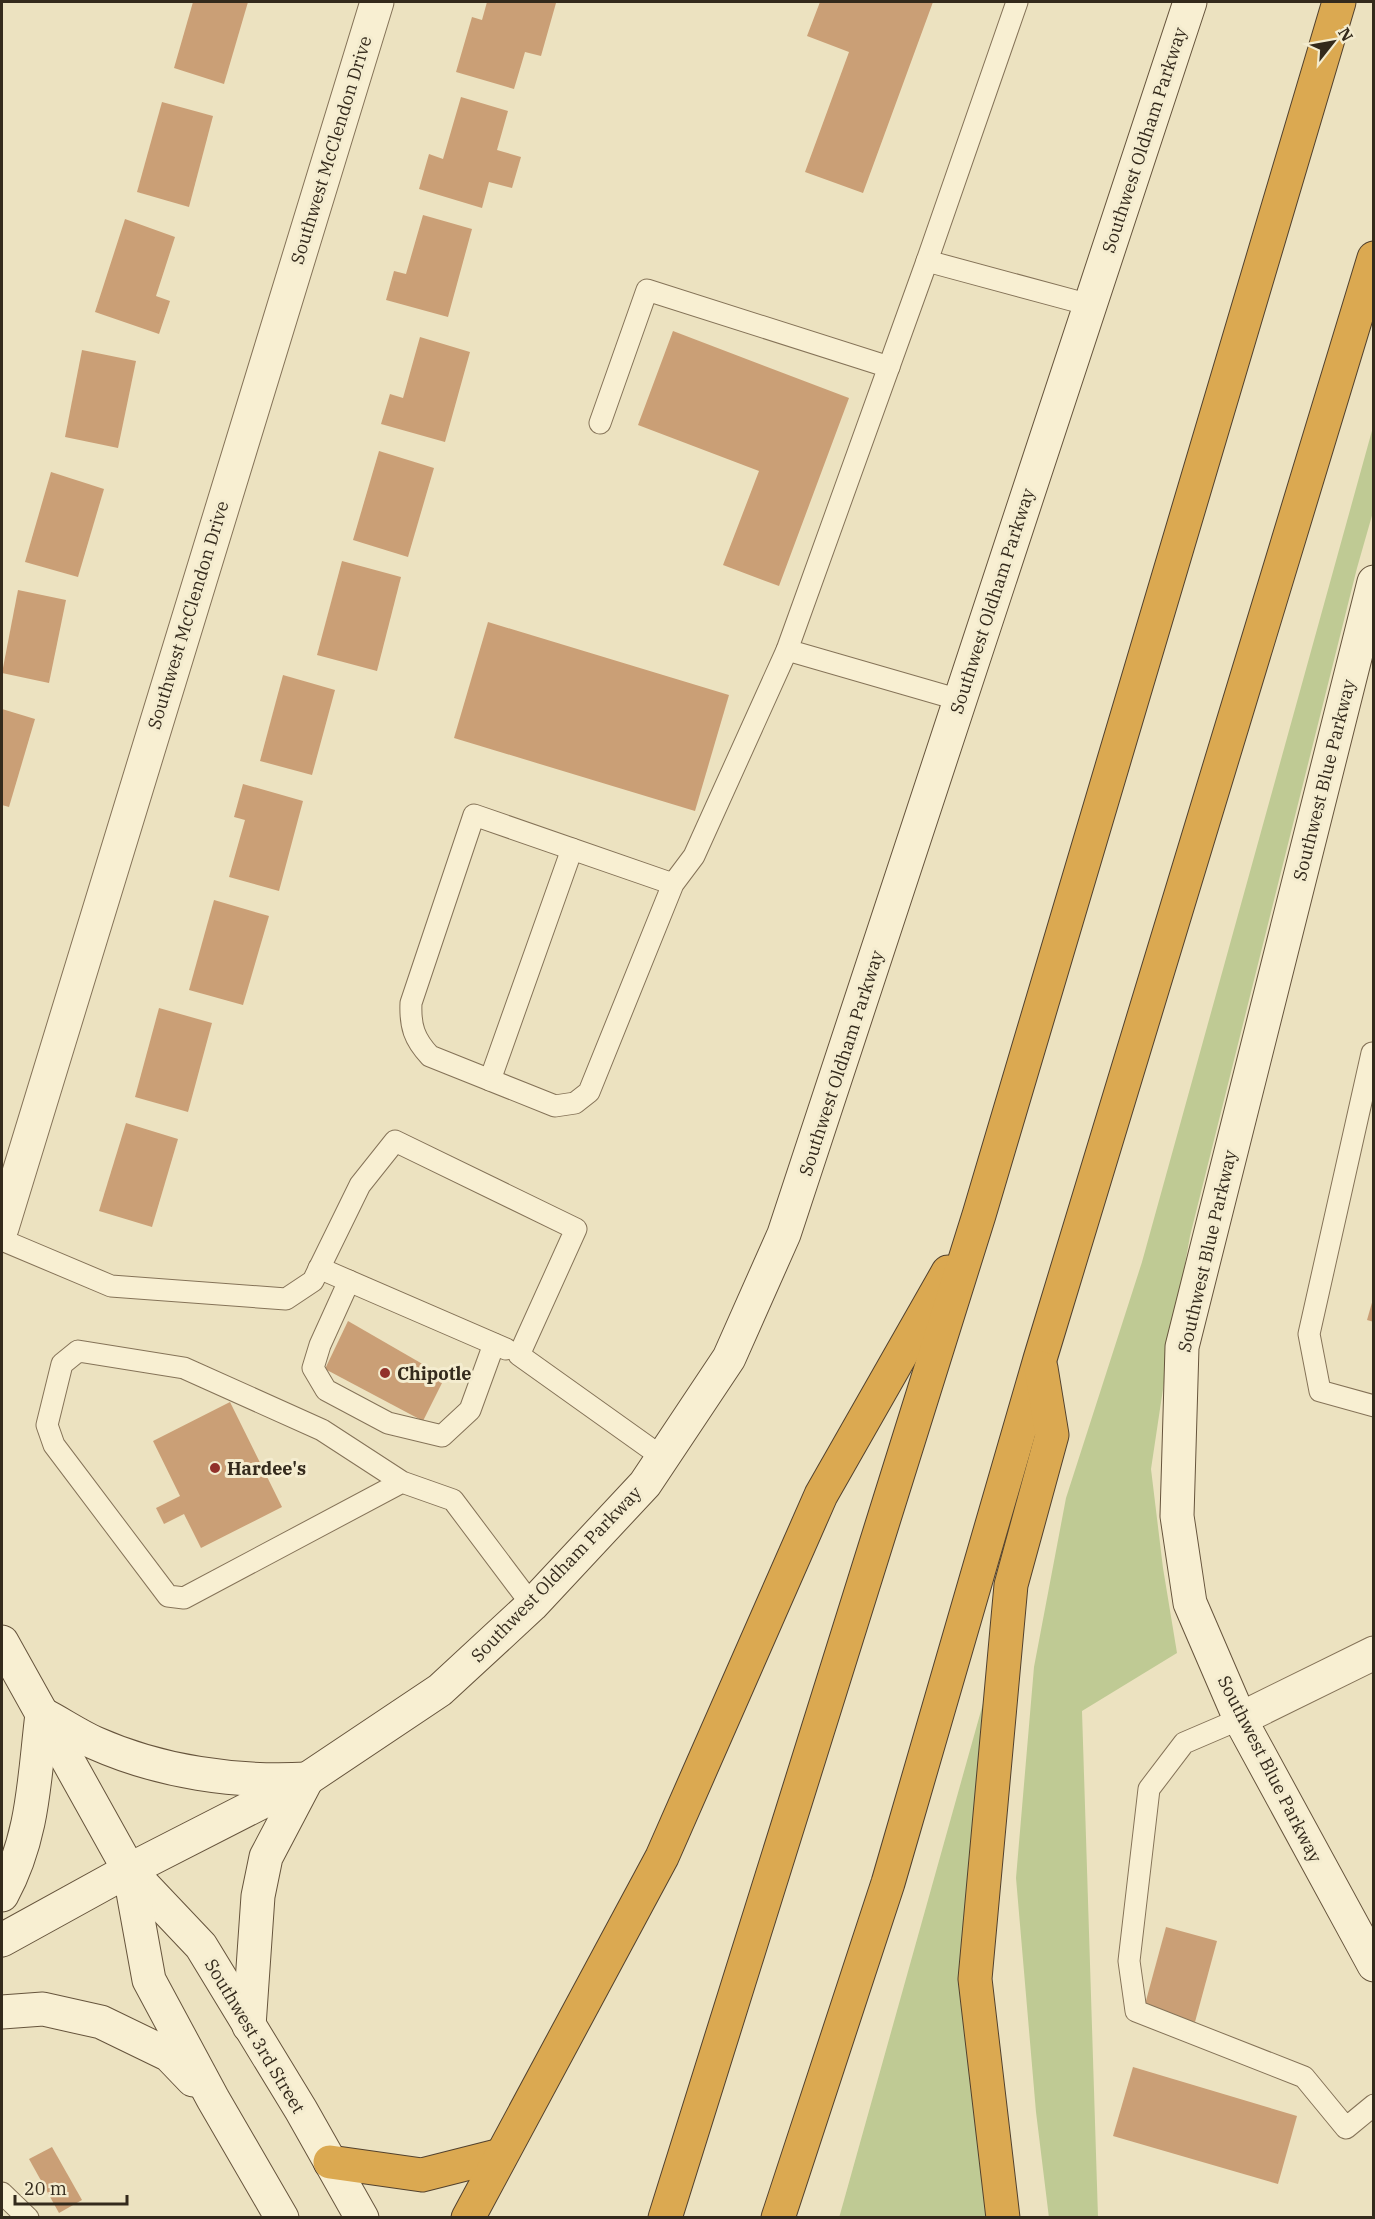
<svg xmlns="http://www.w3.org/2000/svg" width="1375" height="2219" font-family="'IBM Plex Serif',serif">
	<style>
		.green { fill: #bfca94 }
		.building { fill: #ca9f76 }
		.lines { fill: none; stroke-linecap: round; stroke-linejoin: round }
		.lane-casing { stroke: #857358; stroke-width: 23 }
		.street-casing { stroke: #857358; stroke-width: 35 }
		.secondary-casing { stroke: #66543c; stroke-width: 35 }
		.highway-casing { stroke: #52412d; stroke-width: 35 }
		.lane { stroke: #f8efd2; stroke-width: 21 }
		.street { stroke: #f8efd2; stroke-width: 33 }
		.secondary { stroke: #f8efd2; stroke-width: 33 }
		.highway { stroke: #dba951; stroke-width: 33 }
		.poi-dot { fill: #92312a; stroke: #f4eccf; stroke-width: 2 }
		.labels { text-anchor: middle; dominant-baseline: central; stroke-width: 6; stroke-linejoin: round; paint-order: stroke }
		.street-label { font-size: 18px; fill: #342a1c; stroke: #f4eccf }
		.poi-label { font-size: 18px; font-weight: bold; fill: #342a1c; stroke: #f4eccf; text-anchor: start }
	</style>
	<rect width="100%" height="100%" fill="#ece2c0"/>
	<g class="green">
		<path d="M1373,427V512L1357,568L1190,1236L1166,1369L1151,1469L1163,1568L1177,1653L1082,1711L1098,2217L1049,2218L1036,2112L1016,1878L1034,1667L1066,1498L1142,1262Z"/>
		<path d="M984,1700L976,1886L1008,2217L839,2218Z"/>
	</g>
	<g class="building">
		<path d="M193,2H248L224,84L174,68Z"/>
		<path d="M487,2L556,3L541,56L525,52L514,89L456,72L472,17L482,20Z"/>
		<path d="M820,2H933L863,193L805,172L849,52L807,36Z"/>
		<path d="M461,97L508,111L497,150L521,157L512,188L489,182L482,208L419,189L429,154L443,159Z"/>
		<path d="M162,102L213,116L189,207L137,192Z"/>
		<path d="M423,215L472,229L448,317L386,300L394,271L406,274Z"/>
		<path d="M125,219L175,237L156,296L170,301L159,334L95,312Z"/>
		<path d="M673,331L849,398L779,586L723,565L759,471L638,425Z"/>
		<path d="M420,337L470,352L445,442L381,424L390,394L403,398Z"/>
		<path d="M82,350L136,361L118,448L65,437Z"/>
		<path d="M379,451L434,468L408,557L353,540Z"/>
		<path d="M51,472L104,489L78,577L25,562Z"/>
		<path d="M342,561L401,577L377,671L317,655Z"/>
		<path d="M18,590L66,600L49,683L2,673Z"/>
		<path d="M488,622L729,695L695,811L454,738Z"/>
		<path d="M283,675L335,690L312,775L260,761Z"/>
		<path d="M2,709L35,719L9,807L2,805Z"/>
		<path d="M243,784L303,801L279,891L229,877L245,820L234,817Z"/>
		<path d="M214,900L269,916L243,1005L189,990Z"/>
		<path d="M159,1008L212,1023L188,1112L135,1097Z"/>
		<path d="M126,1123L178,1139L152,1227L99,1211Z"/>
		<path d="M1373,1299H1374V1322L1367,1320Z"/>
		<path d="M348,1321L445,1377L423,1421L325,1369Z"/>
		<path d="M230,1402L282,1507L201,1548L184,1514L164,1524L156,1508L180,1496L153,1441Z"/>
		<path d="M1166,1927L1217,1941L1195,2022L1144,2008Z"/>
		<path d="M1133,2067L1297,2116L1278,2184L1113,2136Z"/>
		<path d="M52,2147L82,2200L59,2213L29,2159Z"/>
	</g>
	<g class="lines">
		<defs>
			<g id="lane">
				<path d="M1017,2L927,261L1090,305"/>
				<path d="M927,261L787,650L960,700"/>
				<path d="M600,423L647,290L889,367"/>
				<path d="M673,884L474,815L411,1003C410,1026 414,1039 430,1056L555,1106L575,1103L589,1092L673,884L694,856L787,650"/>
				<path d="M1372,1053L1309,1334L1320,1391L1374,1406"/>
				<path d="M490,1080L572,849"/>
				<path d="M2,1240L111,1286L286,1299L313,1281L360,1185L395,1141L576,1229L519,1355L662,1457"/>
				<path d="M319,1268L506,1349"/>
				<path d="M349,1281L320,1345L313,1368L326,1390L388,1423L442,1436L470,1410L494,1344"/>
				<path d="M402,1482L322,1430L184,1368L78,1351L62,1364L47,1425L54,1445L168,1596L184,1598L402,1482L453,1500L532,1605"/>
				<path d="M1240,1719L1184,1743L1149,1789L1129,1961L1136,2011L1304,2077L1346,2128L1374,2105"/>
				<path d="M2,2193L28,2218"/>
			</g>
			<g id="street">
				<path d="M2,1228L377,2"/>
				<path d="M1240,1719L1374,1653"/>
			</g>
			<g id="secondary">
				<path d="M1374,582L1182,1347L1177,1516L1190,1603L1240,1719L1374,1965"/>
				<path d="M2,1642L129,1870L201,1946L301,2110L362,2218"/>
				<path d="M42,1714C60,1723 77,1735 95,1743C160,1772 236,1783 307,1779L266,1857L258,1896L249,2026"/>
				<path d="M129,1870L149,1980L213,2099L282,2218"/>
				<path d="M2,1895C34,1836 34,1779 42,1714"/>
				<path d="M2,1940L129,1870L307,1779L440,1690L532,1605L645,1484L729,1358L784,1234L1190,2"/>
				<path d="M2,2012L43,2009L101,2022L169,2055L193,2080"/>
			</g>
			<g id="highway">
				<path d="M330,2162L422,2175L501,2155"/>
				<path d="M468,2218L662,1857L821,1495L948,1272"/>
				<path d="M665,2218L979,1215L1339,2"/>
				<path d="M778,2218L888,1883L1040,1359L1374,258"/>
				<path d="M1003,2218L975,1979L1011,1585L1052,1435L1041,1368"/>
			</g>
		</defs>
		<use href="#lane" class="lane-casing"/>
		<use href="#street" class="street-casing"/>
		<use href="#secondary" class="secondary-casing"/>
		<use href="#highway" class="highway-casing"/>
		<use href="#lane" class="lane"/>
		<use href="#street" class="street"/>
		<use href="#secondary" class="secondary"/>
		<use href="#highway" class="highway"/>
	</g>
	<g class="poi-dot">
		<circle cx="385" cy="1373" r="6"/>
		<circle cx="215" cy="1468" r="6"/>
	</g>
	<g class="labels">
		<g class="street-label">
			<text transform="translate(1144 140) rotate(-72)">Southwest Oldham Parkway</text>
			<text transform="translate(331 150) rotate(-73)">Southwest McClendon Drive</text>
			<text transform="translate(992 601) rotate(-72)">Southwest Oldham Parkway</text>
			<text transform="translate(188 615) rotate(-73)">Southwest McClendon Drive</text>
			<text transform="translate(1324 780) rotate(-76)">Southwest Blue Parkway</text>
			<text transform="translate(841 1063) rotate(-72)">Southwest Oldham Parkway</text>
			<text transform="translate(1207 1251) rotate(-77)">Southwest Blue Parkway</text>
			<text transform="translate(556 1574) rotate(-46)">Southwest Oldham Parkway</text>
			<text transform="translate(1270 1769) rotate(63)">Southwest Blue Parkway</text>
			<text transform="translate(255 2036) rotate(59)">Southwest 3rd Street</text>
		</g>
		<g class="poi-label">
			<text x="397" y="1373">Chipotle</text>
			<text x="227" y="1468">Hardee's</text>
		</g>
	</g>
	<rect width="1375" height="2219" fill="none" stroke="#342a1c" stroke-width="6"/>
	<g transform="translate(1333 42) rotate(59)" stroke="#f4eccf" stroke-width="4.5" paint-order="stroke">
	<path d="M0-4.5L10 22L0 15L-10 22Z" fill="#342a1c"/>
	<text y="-9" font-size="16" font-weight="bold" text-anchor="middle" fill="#342a1c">N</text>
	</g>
	<path d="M15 2195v9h112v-9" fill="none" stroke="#342a1c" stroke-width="3"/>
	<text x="24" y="2195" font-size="18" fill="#342a1c" stroke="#f4eccf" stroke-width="4.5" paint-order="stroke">20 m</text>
</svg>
